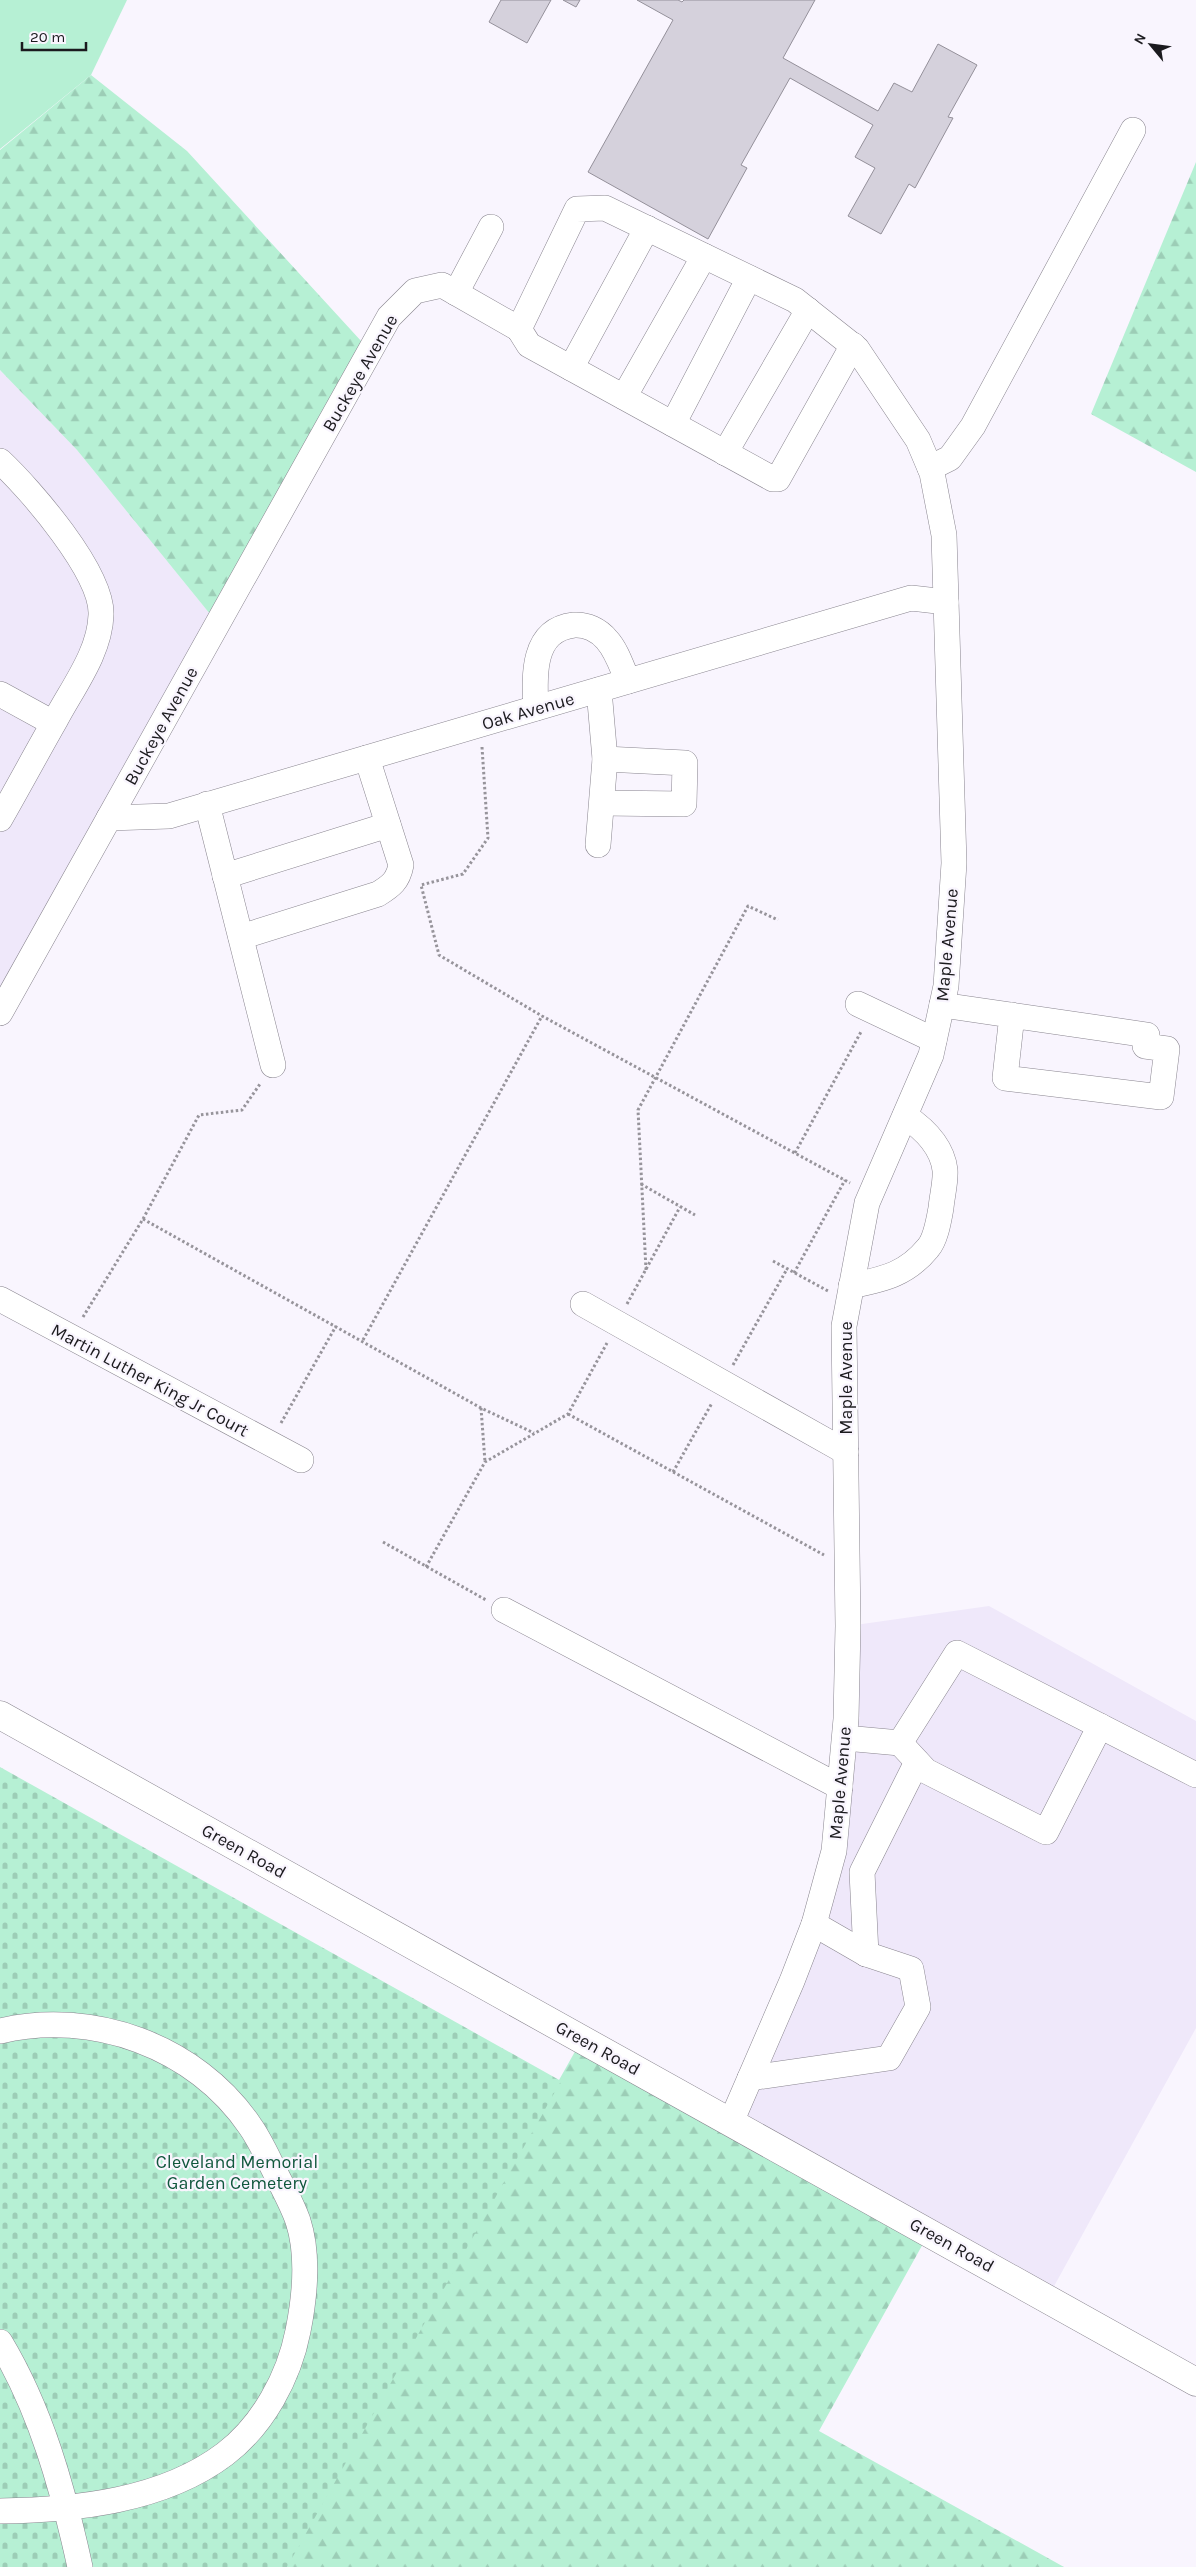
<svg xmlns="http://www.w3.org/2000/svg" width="1196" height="2567" font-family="Karla,sans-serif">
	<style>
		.built { fill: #efe8fa }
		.green { fill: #b6f0d4 }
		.forest { fill: url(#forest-firs) }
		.cemetery { fill: url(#cemetery-stones) }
		.building { fill: #d5d1dc; stroke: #94909a }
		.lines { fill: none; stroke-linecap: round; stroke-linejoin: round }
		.minor-casing { stroke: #89858f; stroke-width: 26 }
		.major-casing { stroke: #89858f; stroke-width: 29 }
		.path { stroke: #97949b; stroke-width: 3; stroke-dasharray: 2.5 2.5; stroke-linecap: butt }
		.minor { stroke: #fff; stroke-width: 25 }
		.major { stroke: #fff; stroke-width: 28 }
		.labels { text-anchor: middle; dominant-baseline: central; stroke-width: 4.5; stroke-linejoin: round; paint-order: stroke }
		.street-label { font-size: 18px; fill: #1b1a1e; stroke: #f9f5fe }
		.park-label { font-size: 18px; fill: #10573d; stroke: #f9f5fe }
	</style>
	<defs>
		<pattern id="forest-firs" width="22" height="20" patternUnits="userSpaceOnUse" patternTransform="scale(1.25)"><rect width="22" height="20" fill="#b6f0d4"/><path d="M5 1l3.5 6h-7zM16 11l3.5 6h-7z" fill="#9ccdb6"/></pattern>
		<pattern id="cemetery-stones" width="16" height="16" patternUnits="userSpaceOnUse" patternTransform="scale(1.25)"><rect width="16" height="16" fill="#b6f0d4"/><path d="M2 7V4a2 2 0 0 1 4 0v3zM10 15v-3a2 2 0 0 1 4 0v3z" fill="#9ccdb6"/></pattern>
	</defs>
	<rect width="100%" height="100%" fill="#f9f5fe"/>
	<g class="built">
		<path d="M0,370L77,450L210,614L0,994Z"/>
		<path d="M989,1606L1196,1721V2028L1047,2299L731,2122L814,1924L848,1626Z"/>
	</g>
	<path class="green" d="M0,0H127L91,75L0,149Z"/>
	<g class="forest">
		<path d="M91,75L187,151L362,342L210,614L77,450L0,370V150Z"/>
		<path d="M1196,162V472L1091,414Z"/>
		<path d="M582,2039L929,2233L819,2431L1064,2567H286Z"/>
	</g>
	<path class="cemetery" d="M0,1767L561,2081L287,2567H0Z"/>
	<g class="building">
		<path d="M501,0H551L527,43L489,22Z"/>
		<path d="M563,0H580L576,7Z"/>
		<path d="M637,0H678L682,2L684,0H815L783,58L878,111L894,83L912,92L938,44L977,65L948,117L953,118L915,188L909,184L881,234L848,216L875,168L855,157L873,125L790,78L741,165L747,168L708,239L588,172L673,20Z"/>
	</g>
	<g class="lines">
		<defs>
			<g id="minor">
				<path d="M456,293L491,227"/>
				<path d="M519,329L529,345L773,479H778L853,345"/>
				<path d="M571,368L647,228"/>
				<path d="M624,397L704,256"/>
				<path d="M673,424L749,278"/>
				<path d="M725,453L808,310"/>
				<path d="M0,461C30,489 103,573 101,615C100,652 73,687 56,719C37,752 19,786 0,819"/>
				<path d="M930,468L950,458L973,426L1133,130"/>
				<path d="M0,694L53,723"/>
				<path d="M536,708C534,675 532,630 574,625C586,624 599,630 607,640C617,651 622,668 628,681"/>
				<path d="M603,803L684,804L685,763L605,759"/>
				<path d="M207,804L273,1065"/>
				<path d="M109,818L169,816L911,598L946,602"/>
				<path d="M598,845L605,759L599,690"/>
				<path d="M225,876L388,825"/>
				<path d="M241,937L378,894C391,886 398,881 401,865L367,758"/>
				<path d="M858,1004L934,1040"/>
				<path d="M942,1005L1147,1035L1145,1046L1167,1049L1161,1097L1005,1078L1012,1015"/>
				<path d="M0,1013L389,317L415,291L442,285L519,329L577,209L605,208L795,300L857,349L918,440L932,473L944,535L954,863L946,986L931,1055L867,1203L844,1326L848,1626L846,1719L834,1851L814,1924L792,1981L731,2122"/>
				<path d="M851,1286C883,1279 906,1275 928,1248C936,1239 939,1219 941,1208C942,1196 946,1181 945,1170C942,1145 923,1128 905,1116"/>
				<path d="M0,1299L301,1460"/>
				<path d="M583,1304L846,1452"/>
				<path d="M504,1610L840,1787"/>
				<path d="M845,1738L900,1743L957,1653L1196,1775"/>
				<path d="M900,1743L926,1771L1046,1832L1100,1726"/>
				<path d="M866,1954L862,1872L917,1762"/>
				<path d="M0,2031C92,2009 196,2046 250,2126C260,2140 267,2156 275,2172C283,2188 292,2204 298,2221C309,2255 305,2296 298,2331C289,2377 263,2425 225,2454C163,2501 75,2510 0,2511"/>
				<path d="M750,2078L889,2058L918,2007L911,1969L866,1954L814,1924"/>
				<path d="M0,2342C41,2410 63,2489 80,2567"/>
			</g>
			<path id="major" d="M0,1715L1196,2382"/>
		</defs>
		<use href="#minor" class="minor-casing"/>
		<use href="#major" class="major-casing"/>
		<g class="path">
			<path d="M482,747L488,838L463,874L421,885L439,955L542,1016L850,1183"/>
			<path d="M795,1153L862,1030"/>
			<path d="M641,1184L695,1215"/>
			<path d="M143,1219L481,1408L534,1433"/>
			<path d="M773,1261L828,1291"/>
			<path d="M646,1270L638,1110L748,906L778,920"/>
			<path d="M794,1273L845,1180"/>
			<path d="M627,1304L680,1207"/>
			<path d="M83,1317L143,1219L199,1115L242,1110L260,1084"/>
			<path d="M363,1340L542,1016"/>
			<path d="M733,1365L787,1269"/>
			<path d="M481,1408L485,1462"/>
			<path d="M568,1414L824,1555"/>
			<path d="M281,1423L336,1326"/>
			<path d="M673,1472L712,1403"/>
			<path d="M383,1542L486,1600"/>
			<path d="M426,1567L485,1462L568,1414L607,1343"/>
		</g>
		<use href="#minor" class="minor"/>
		<use href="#major" class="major"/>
	</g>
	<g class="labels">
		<g class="street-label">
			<text transform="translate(360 373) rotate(-60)">Buckeye Avenue</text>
			<text transform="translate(528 711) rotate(-16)">Oak Avenue</text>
			<text transform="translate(161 726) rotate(-61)">Buckeye Avenue</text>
			<text transform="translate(947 945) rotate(-85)">Maple Avenue</text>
			<text transform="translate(846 1378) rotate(-90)">Maple Avenue</text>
			<text transform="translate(150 1380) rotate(28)">Martin Luther King Jr Court</text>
			<text transform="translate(840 1783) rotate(-85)">Maple Avenue</text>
			<text transform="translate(244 1851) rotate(29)">Green Road</text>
			<text transform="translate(598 2048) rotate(29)">Green Road</text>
			<text transform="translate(952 2245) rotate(29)">Green Road</text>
		</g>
		<g class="park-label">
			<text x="237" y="2162">Cleveland Memorial<tspan x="237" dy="21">Garden Cemetery</tspan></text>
		</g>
	</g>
	<g transform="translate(1151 45) rotate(299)" stroke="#f9f5fe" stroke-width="4" paint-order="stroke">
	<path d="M0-4L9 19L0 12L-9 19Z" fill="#1b1a1e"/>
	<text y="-8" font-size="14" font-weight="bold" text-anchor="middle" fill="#1b1a1e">N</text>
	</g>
	<path d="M22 42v8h64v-8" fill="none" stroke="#1b1a1e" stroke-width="2.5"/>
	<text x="30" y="42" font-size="15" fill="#1b1a1e" stroke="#f9f5fe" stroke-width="4" paint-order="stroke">20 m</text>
</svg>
